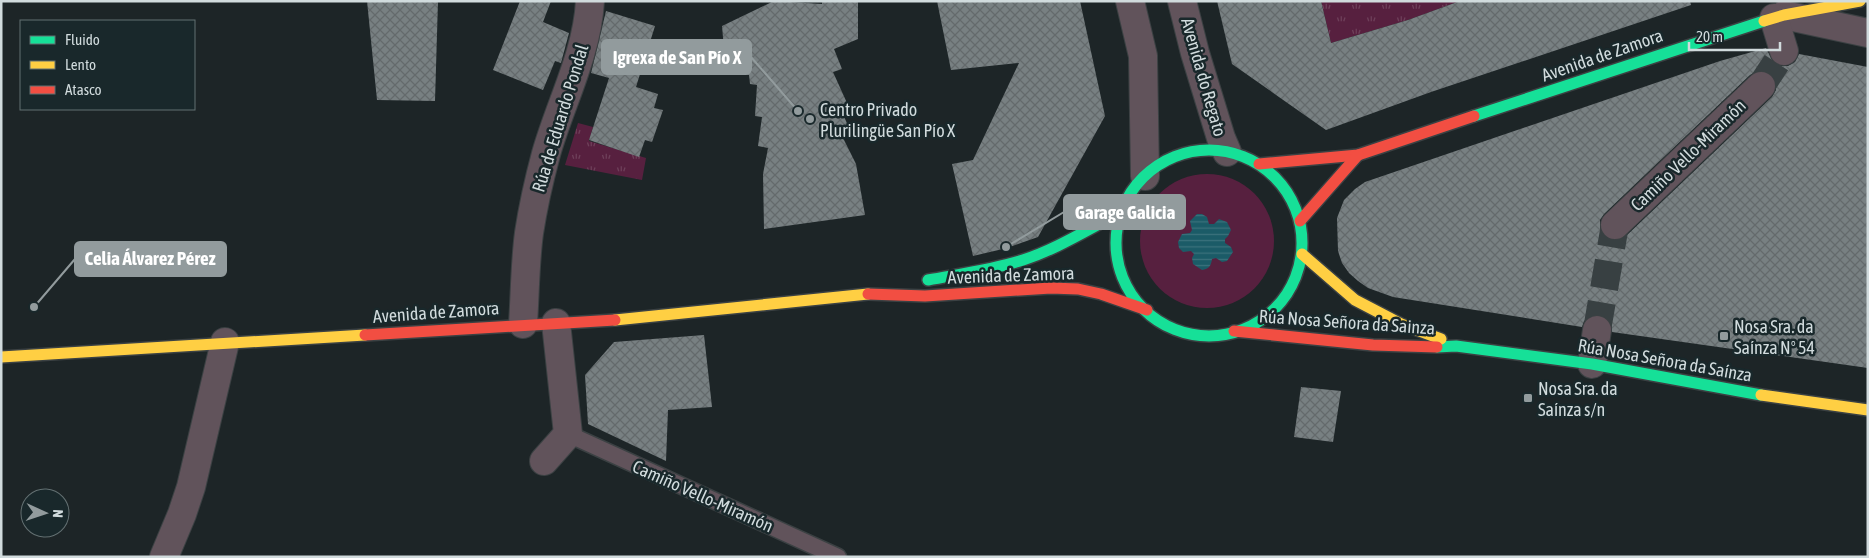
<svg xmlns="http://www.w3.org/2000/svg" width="1869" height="558" font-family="'Asap Condensed',sans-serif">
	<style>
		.green { fill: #57203f }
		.park { fill: url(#park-tufts) }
		.water { fill: url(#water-rules) }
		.building { fill: url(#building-cross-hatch); fill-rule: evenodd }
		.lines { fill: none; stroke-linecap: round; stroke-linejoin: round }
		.street-tunnel { stroke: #384042; stroke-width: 28; stroke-dasharray: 28 14; stroke-linecap: butt }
		.lane-casing { stroke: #3b4143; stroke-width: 19 }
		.street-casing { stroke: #3b4143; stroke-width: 30 }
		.fast-casing { stroke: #3b4143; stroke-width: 14 }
		.slow-casing { stroke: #3b4143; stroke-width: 14 }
		.jam-casing { stroke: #3b4143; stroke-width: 14 }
		.lane { stroke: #61535b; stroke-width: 16 }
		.street { stroke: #61535b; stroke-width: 28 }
		.fast { stroke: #16e098; stroke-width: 11 }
		.slow { stroke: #ffcf43; stroke-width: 11 }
		.jam { stroke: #f24e42; stroke-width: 11 }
		.poi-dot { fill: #929b9d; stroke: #19282b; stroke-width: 2 }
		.labels { text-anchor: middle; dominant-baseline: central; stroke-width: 5; stroke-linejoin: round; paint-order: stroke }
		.street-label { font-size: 18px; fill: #d1dbdd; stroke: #19282b }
		.poi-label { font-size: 18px; fill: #d1dbdd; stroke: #19282b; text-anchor: start }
		.leader { fill: none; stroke: #929b9d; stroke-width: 2 }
		.callout-dot { fill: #929b9d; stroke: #19282b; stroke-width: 2 }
		.callout { fill: #929b9d; stroke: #929b9d; stroke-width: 2 }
		.callout-label { font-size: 19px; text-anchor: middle; font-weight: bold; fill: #fff }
	</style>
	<defs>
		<pattern id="park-tufts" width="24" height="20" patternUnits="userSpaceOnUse" patternTransform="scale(1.25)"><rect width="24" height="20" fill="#57203f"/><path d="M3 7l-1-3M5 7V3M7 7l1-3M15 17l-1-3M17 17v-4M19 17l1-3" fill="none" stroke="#6e405a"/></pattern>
		<pattern id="water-rules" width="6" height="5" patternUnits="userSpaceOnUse" patternTransform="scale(1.25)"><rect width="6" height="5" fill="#1b5b67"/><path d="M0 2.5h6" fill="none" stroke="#3b727c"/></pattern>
		<pattern id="building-cross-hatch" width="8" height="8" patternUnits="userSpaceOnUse" patternTransform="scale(1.25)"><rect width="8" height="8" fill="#788082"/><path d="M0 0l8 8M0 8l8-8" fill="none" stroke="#646a6c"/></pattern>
	</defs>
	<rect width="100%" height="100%" fill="#1d2527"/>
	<circle class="green" cx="1207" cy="241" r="67"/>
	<g class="park">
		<path d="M1321,1H1460L1408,20L1331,43Z"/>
		<path d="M578,123L593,127L589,141L646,158L642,180L565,165Z"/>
	</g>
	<path class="water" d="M1197,214H1202L1207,217L1209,224H1214L1219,219L1227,222L1231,230L1228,236L1225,239V243L1231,247L1233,252L1227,261L1222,262L1216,258L1212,259C1211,266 1209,269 1202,270L1193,264L1192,258L1194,254L1191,251L1183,252L1179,248L1178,242L1182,234L1190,233L1192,230L1190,221Z"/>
	<g class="building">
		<path d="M367,1H438L435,101L377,100Z"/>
		<path d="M520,1H551L543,22L569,33L561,63L555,61L543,90L493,70Z"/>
		<path d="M774,1L822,4V1H858V39L834,49L842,69L833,72L847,103L839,106L852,134L843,138L856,164L865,215L764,229L763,174L768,148L758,146L762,117L755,116L757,85L750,84L749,75L726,72L722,26Z"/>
		<path d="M937,1H1080L1105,116L1038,237L1007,248L973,256L952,164L973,160L1019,63L951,70Z"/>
		<path d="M1217,1H1321L1331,43L1408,20L1460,1H1690L1691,5L1431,92L1326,130L1232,64Z"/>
		<path d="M606,11L655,26L636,87L658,94L654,108L663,110L652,142L645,140L639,157L589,140L609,78L591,73Z"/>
		<path d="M1766,48L1773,62L1781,66H1788L1795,62L1799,54L1868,67V368L1612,332L1611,324L1607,318L1600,315L1591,316L1584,321L1582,327L1393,297L1368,288L1358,281L1349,273L1342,263L1338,251L1337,218L1344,200L1355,189L1365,182L1720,61ZM1757,71H1766L1773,76L1776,82V90L1772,97L1626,236L1618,240H1610L1604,236L1600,228V220L1604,214L1750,75Z"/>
		<path d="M704,335L712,407L668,410L666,461L588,424L585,375L614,342Z"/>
		<path d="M1301,387L1341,391L1333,442L1294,437Z"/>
	</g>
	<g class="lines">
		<g class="street-tunnel">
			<path d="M1761,86L1784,51"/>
			<path d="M1597,330L1615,225"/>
		</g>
		<defs>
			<path id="lane" d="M568,434L838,557"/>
			<g id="street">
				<path d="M1130,1L1143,56L1145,176"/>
				<path d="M1182,1L1195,53L1221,138L1227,152"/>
				<path d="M1784,15L1868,33"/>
				<path d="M1774,18L1784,51"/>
				<path d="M1615,225L1761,86"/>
				<path d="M523,324C525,294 525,263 529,233C533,207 539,180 546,154C560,104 587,55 590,1"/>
				<path d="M1592,364L1597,330"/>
				<path d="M544,461L568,434L556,323"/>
				<path d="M164,557L182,514L191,487L225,342"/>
			</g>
			<g id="fast">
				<path d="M1474,116L1764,21"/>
				<circle cx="1209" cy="243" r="93"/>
				<path d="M928,280C960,274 992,270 1023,260C1057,249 1088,229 1120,213"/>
				<path d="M1437,347L1456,346L1592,364L1761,395"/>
			</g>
			<g id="slow">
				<path d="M1764,21L1784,15L1860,1"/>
				<path d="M1302,254L1355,300L1401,324L1441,339"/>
				<path d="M615,320L868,294"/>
				<path d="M1,357L365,335"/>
				<path d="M1761,395L1868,410"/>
			</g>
			<g id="jam">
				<path d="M1259,164L1358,155L1474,116"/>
				<path d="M1300,221L1358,155"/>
				<path d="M868,294L925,296L1051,288L1078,289L1101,294L1147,310"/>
				<path d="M1234,331L1373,345L1437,347"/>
				<path d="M365,335L615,320"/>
			</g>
		</defs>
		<use href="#lane" class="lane-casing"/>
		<use href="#street" class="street-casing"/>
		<use href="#fast" class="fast-casing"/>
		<use href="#slow" class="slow-casing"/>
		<use href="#jam" class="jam-casing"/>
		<use href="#lane" class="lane"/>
		<use href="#street" class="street"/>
		<use href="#fast" class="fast"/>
		<use href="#slow" class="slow"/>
		<use href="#jam" class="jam"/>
	</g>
	<g class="poi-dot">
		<circle cx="810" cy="119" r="5"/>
		<rect x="1719" y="331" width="10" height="10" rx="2.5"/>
		<rect x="1523" y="393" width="10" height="10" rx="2.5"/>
	</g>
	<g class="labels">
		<g class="street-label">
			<text transform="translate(1602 55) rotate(-19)">Avenida de Zamora</text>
			<text transform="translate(1204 77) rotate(74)">Avenida do Regato</text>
			<text transform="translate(560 118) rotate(-73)">Rúa de Eduardo Pondal</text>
			<text transform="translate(1688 155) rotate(-44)">Camiño Vello-Miramón</text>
			<text transform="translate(1011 275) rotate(-2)">Avenida de Zamora</text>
			<text transform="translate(436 312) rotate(-4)">Avenida de Zamora</text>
			<text transform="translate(1347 322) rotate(4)">Rúa Nosa Señora da Sainza</text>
			<text transform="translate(1665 360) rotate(10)">Rúa Nosa Señora da Saínza</text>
			<text transform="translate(703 496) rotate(24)">Camiño Vello-Miramón</text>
		</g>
		<g class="poi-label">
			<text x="820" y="109">Centro Privado<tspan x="820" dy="21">Plurilingüe San Pío X</tspan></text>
			<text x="1734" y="326">Nosa Sra. da<tspan x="1734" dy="21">Saínza Nº 54</tspan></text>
			<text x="1538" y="388">Nosa Sra. da<tspan x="1538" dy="21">Saínza s/n</tspan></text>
		</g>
	</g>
	<path class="leader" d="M798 111L751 57M1006 247L1064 212M34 307L75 259"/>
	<g class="callout-dot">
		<circle cx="798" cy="111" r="5"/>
		<circle cx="1006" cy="247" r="5"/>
		<circle cx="34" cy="307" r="5"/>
	</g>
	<g class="callout">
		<rect x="602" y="40" width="149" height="34" rx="5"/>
		<rect x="1064" y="195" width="121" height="34" rx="5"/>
		<rect x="75" y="242" width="151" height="34" rx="5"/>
	</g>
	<g class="callout-label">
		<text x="677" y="64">Igrexa de San Pío X</text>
		<text x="1125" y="219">Garage Galicia</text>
		<text x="150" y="265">Celia Álvarez Pérez</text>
	</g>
	<rect width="1869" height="558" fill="none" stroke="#d1dbdd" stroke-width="5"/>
	<rect x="20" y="20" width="175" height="90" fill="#19282b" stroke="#637072"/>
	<rect x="30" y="36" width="25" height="8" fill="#16e098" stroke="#637072"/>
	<text x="65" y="45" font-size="15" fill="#d1dbdd">Fluido</text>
	<rect x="30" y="61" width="25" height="8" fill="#ffcf43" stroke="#637072"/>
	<text x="65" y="70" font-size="15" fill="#d1dbdd">Lento</text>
	<rect x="30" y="86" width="25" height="8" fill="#f24e42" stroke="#637072"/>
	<text x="65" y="95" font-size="15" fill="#d1dbdd">Atasco</text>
	<g transform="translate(45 513) rotate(93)"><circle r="24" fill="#19282b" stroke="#637072"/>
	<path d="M0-4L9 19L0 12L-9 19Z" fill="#929b9d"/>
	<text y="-8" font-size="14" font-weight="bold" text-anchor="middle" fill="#d1dbdd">N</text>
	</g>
	<path d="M1689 42v8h91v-8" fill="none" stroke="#d1dbdd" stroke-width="2.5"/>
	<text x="1696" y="42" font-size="15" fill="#d1dbdd" stroke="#19282b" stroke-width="4" paint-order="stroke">20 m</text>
</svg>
